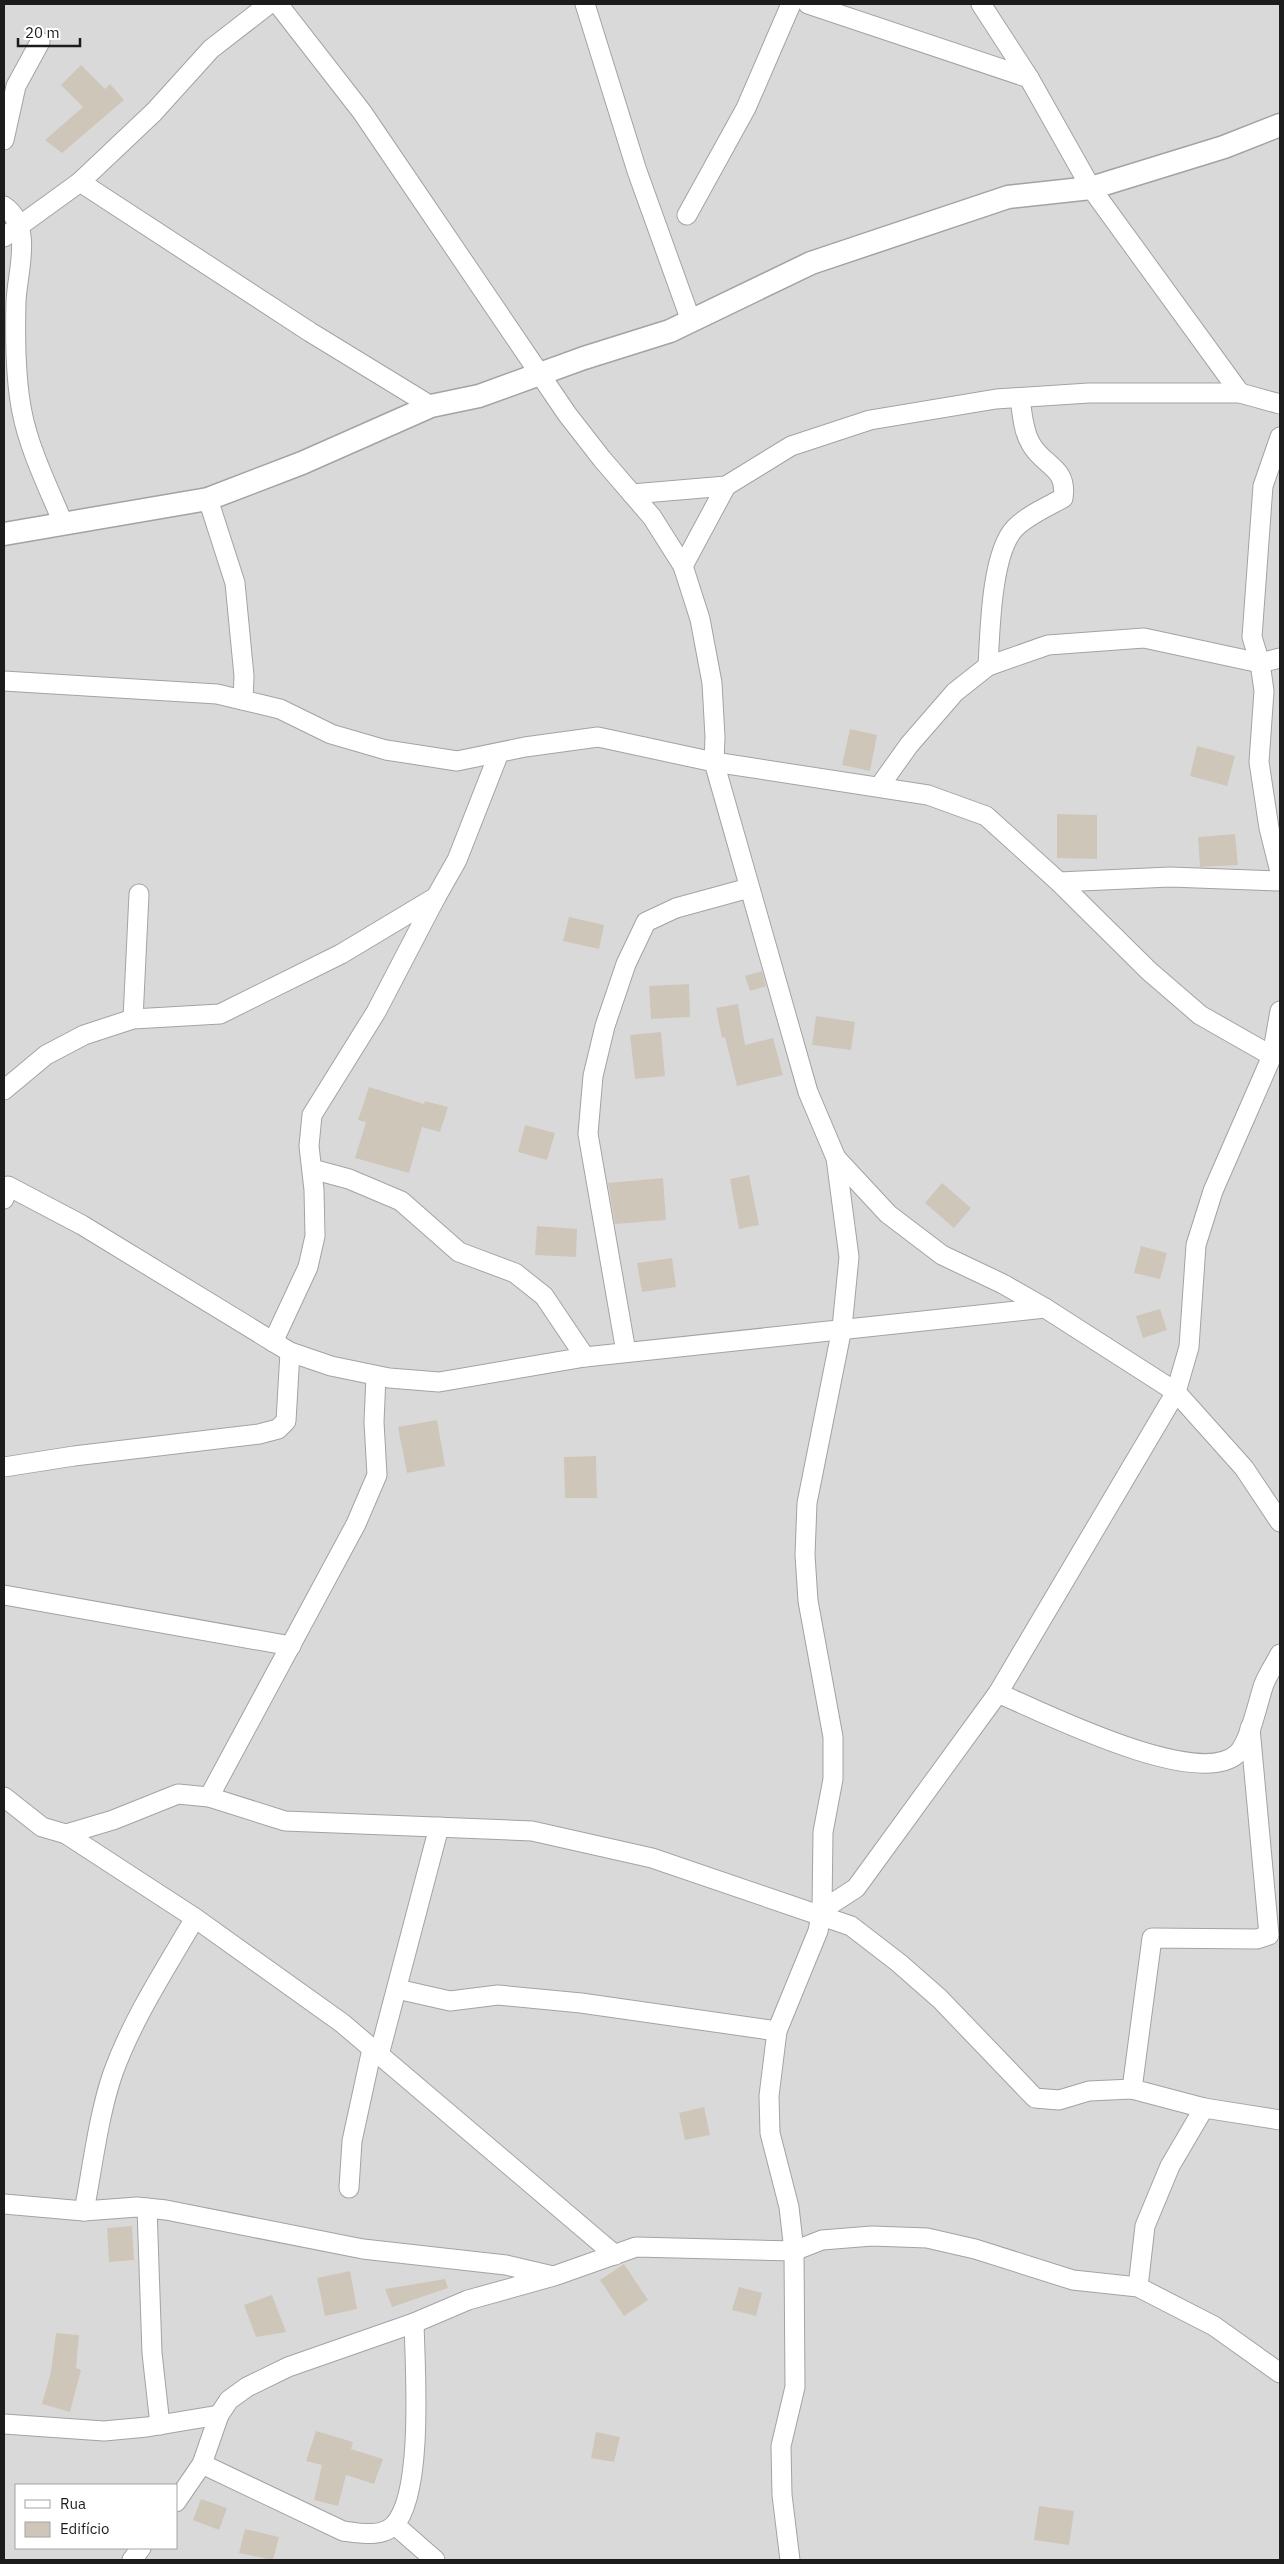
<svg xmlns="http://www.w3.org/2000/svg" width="1284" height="2564" font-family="'IBM Plex Sans',sans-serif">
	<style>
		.residential { fill: #dad9d9; fill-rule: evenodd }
		.building { fill: #cfc6ba }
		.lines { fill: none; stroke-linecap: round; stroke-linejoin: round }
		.minor-casing { stroke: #a3a3a3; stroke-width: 21 }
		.tertiary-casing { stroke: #a3a3a3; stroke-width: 25 }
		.minor { stroke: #fff; stroke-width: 19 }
		.tertiary { stroke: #fff; stroke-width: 22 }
	</style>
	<rect width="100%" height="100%" fill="#efece1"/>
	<path class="residential" d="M4,4H1280V2560H4ZM16,2485H176V2548H16Z"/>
	<g class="building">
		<path d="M81,65L105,89L110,84L124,100L62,153L45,140L83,107L61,85Z"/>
		<path d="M850,729L877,735L870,771L842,765Z"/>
		<path d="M1197,746L1235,756L1227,786L1190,776Z"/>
		<path d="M1057,814L1097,815V859L1057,858Z"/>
		<path d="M1235,834L1238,865L1200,867L1198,837Z"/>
		<path d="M569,917L604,925L599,949L563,941Z"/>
		<path d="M762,971L766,986L750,991L745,976Z"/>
		<path d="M689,984L690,1017L651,1019L649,986Z"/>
		<path d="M738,1004L745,1045L773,1038L783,1075L737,1086L725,1037L722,1038L716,1008Z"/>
		<path d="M816,1016L855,1022L851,1050L812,1045Z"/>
		<path d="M661,1032L665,1076L635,1079L630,1035Z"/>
		<path d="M369,1087L424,1104L425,1101L448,1107L440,1132L422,1127L409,1173L355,1158L366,1122L358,1120Z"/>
		<path d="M525,1125L555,1133L547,1160L518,1152Z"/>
		<path d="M749,1175L759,1225L739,1229L730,1179Z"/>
		<path d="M663,1178L666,1220L615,1224L608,1183Z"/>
		<path d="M942,1183L971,1208L954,1228L925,1203Z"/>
		<path d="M537,1226L577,1229L576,1257L535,1255Z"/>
		<path d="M1141,1246L1167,1253L1160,1279L1134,1273Z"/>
		<path d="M672,1258L676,1287L642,1292L637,1263Z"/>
		<path d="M1160,1309L1167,1330L1143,1338L1136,1316Z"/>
		<path d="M437,1420L445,1466L407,1473L398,1427Z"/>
		<path d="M596,1456L597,1498H565L564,1457Z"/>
		<path d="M704,2107L710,2135L685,2140L679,2113Z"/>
		<path d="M132,2226L134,2260L109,2262L107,2228Z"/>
		<path d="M624,2264L648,2300L624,2316L600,2280Z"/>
		<path d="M350,2271L357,2309L325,2316L317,2278Z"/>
		<path d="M445,2279L448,2288L392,2307L385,2289Z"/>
		<path d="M739,2287L762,2293L756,2316L732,2310Z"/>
		<path d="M272,2295L286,2332L256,2337L244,2305Z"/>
		<path d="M56,2333L79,2335L76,2368L81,2370L70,2412L42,2404L51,2372Z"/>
		<path d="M316,2431L353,2442L351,2449L383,2459L374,2484L346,2475L338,2506L314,2500L322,2465L306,2461Z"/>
		<path d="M596,2432L620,2437L614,2462L591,2458Z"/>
		<path d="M201,2499L227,2508L219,2530L193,2520Z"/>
		<path d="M1039,2506L1074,2511L1069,2545L1034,2540Z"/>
		<path d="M245,2529L279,2537L273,2560L239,2553Z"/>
	</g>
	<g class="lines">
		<defs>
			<g id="minor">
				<path d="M278,4L362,112L567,414L602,459L652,517L683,566L700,619L712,683L715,737L714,762L808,1092L836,1158L849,1257L842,1328L807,1503L805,1555L808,1601L833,1737V1779L823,1832L822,1910L818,1931L777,2031L769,2096L770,2133L789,2207L794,2251L795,2387L781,2446L782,2495L790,2560"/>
				<path d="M585,4L637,171L691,321"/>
				<path d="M808,4L1029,78L1091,188L1240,393"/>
				<path d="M981,4L1029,78"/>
				<path d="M4,140L16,86L40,42"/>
				<path d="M80,182L310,332L431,406"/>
				<path d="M4,206C34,227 17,272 16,302C15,338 15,377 22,412C29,449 49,489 63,523"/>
				<path d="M687,215L746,108L791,4"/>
				<path d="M4,237L80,182L154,112L211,49L269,4"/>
				<path d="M1280,437L1263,486L1252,637L1260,663L1264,691L1259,762L1269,828L1280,872"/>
				<path d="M632,494L726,486L791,446L870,420L996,399L1089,393H1240L1280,404"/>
				<path d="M208,499L235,583L244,676L243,700"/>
				<path d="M683,566L726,486"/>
				<path d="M988,666C990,632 991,553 1015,528C1028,515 1047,507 1063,498C1068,467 1043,466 1031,444C1023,431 1022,412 1020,398"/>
				<path d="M4,681L217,694L280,709L331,734L386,750L457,761L525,747L598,737L714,762L928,795L986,816L1059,882L1149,971L1200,1015L1272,1056"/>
				<path d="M879,787L909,745L955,692L988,666L1048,645L1144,638L1260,663L1280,658"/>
				<path d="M1059,882L1170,877L1280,881"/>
				<path d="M133,1019L139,894"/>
				<path d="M4,1090L46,1055L84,1035L133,1019L220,1014L341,954L436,897L457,860L499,753"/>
				<path d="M836,1158L888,1214L942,1255L1003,1284L1045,1308L1176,1392L1244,1468L1280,1522"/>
				<path d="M312,1169L349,1179L401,1201L459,1252L515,1273L544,1296L585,1357"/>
				<path d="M4,1199L8,1186L82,1225L290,1352L331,1366L389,1378L439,1382L585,1357L1045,1308"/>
				<path d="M273,1342L308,1267L315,1236L314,1190L309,1146L312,1115L376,1012L436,897"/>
				<path d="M626,1352L588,1134L593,1076L605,1026L626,964L646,922L676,908L749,888"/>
				<path d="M4,1467L74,1456L259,1434L278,1429L286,1421L290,1352"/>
				<path d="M4,1595L291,1646"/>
				<path d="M998,1693C1042,1712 1197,1790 1237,1754C1250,1743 1258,1701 1264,1684C1268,1674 1275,1664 1280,1654"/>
				<path d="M4,1797L42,1827L66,1834L113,1820L178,1794L209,1797L285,1821L532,1831L652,1858L851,1926L899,1963L940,1999L1035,2098L1059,2100L1089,2091L1132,2089L1204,2108L1280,2120"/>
				<path d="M209,1797L356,1524L377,1475L374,1422L376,1376"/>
				<path d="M66,1834L195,1918L342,2023L615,2255"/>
				<path d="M822,1910L856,1888L998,1693L1176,1392L1189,1347L1196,1245L1213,1191L1272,1056L1280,1011"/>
				<path d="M397,1989L450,2001L498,1995L581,2003L777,2031"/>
				<path d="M379,2055L439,1827"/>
				<path d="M1132,2089L1152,1938L1257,1939L1269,1935L1250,1728"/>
				<path d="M349,2188L352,2141L372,2049"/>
				<path d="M4,2204L84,2211L137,2207L166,2210L363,2249L506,2265L553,2276"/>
				<path d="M147,2208L152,2353L160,2425"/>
				<path d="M84,2211C93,2165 98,2117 113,2073C133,2018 166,1968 195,1918"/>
				<path d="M1138,2287L1145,2226L1170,2166L1204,2108"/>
				<path d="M4,2424L104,2431L147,2427L219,2415"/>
				<path d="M202,2464L343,2531C358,2533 382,2538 394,2525C424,2494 415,2366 414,2323"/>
				<path d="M176,2502L202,2464L219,2415L229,2400L247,2387L288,2367L414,2323L468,2300L554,2276L636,2247L794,2251L822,2240L872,2236L927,2238L975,2249L1073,2280L1138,2287L1214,2326L1280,2373"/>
				<path d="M395,2525L435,2560"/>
				<path d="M132,2560L141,2548"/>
			</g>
			<path id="tertiary" d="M4,534L208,499L302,463L431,406L479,396L584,358L670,331L811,263L1008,197L1091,188L1224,147L1280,125"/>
		</defs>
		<use href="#minor" class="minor-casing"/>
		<use href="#tertiary" class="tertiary-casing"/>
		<use href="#minor" class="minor"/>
		<use href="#tertiary" class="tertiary"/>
	</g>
	<rect width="1284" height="2564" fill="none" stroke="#1c1c1c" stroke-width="10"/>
	<rect x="15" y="2484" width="162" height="65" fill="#ffffff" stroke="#a4a4a4"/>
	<rect x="25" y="2500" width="25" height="8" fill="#ffffff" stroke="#a4a4a4"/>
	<text x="60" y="2509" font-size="15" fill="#1c1c1c">Rua</text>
	<rect x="25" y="2522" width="25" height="15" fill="#cfc6ba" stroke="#a4a4a4"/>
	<text x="60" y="2534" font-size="15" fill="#1c1c1c">Edifício</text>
	<path d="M18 38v8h62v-8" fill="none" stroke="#1c1c1c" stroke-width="2.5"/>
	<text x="25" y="38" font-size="15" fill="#1c1c1c" stroke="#ffffff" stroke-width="4" paint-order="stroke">20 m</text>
</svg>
